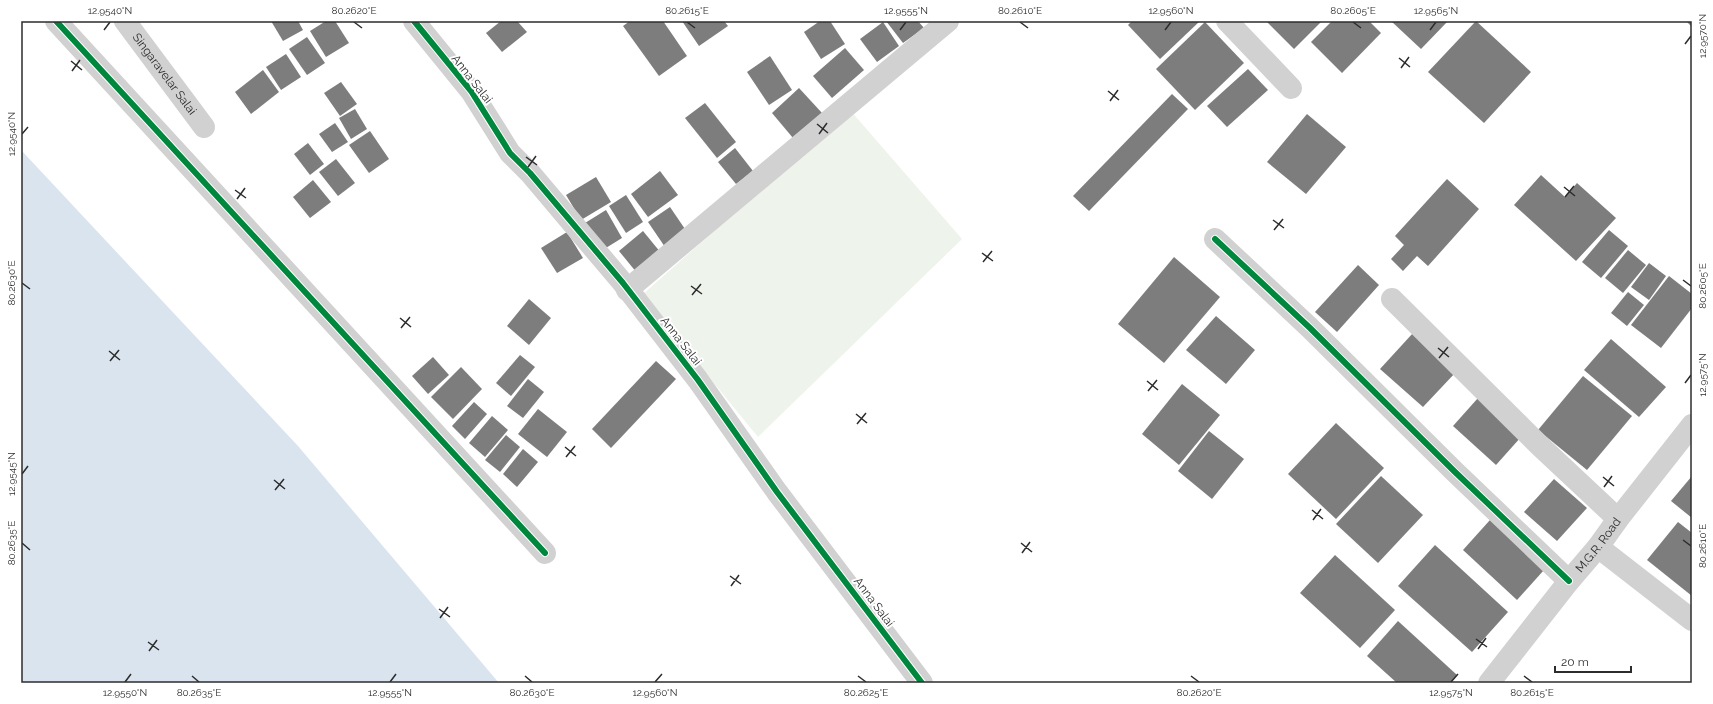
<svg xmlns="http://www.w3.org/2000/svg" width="1713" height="704" font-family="Raleway,sans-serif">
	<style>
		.green { fill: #eef3eb }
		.water { fill: #d9e4ee }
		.building { fill: #7d7d7d }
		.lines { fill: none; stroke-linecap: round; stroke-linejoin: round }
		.street { stroke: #d1d1d1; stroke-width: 22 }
		.cycleway-casing { stroke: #fff; stroke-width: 8 }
		.cycleway { stroke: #00873e; stroke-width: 6 }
		.ticks { fill: none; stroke: #2c2c2c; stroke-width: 1.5 }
		.labels { text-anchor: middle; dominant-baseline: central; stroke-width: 4; stroke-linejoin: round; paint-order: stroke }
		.street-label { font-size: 12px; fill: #2c2c2c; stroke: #fff }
		.neatline { fill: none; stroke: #2c2c2c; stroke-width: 1.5 }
		.ticks-label { font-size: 10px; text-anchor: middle; fill: #2c2c2c }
	</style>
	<rect width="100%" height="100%" fill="#fff"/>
	<path class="green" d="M850,110L962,239L758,437L642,295Z"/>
	<path class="water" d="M21,150L298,446L499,683H21Z"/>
	<g class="building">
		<path d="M271,21H298L303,30L283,41Z"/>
		<path d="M326,21H335L349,43L326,57L310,31Z"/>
		<path d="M501,21H517L527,32L502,52L486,33Z"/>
		<path d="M630,21H663L687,56L659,76L623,26Z"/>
		<path d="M682,21H724L728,26L699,46Z"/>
		<path d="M820,21H830L845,44L821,59L804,32Z"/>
		<path d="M886,21H918L924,28L903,43Z"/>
		<path d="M1132,21H1200L1160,59L1128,25Z"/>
		<path d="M1266,21H1322L1294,49Z"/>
		<path d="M1332,21H1369L1381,33L1342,73L1311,42Z"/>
		<path d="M1391,21H1448L1421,49Z"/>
		<path d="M1476,21L1531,72L1484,123L1428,72Z"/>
		<path d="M1686,21H1692V27Z"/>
		<path d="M883,22L899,46L877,62L860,39Z"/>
		<path d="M1205,22L1244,63L1195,110L1156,69Z"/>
		<path d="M307,37L325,63L307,75L289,49Z"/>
		<path d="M845,48L864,70L832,98L813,76Z"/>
		<path d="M286,54L301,77L281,90L266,67Z"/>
		<path d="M770,56L792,90L769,105L747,72Z"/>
		<path d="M1248,69L1268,90L1227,127L1207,106Z"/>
		<path d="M263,70L279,92L251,114L235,92Z"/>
		<path d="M341,82L357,104L340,116L324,93Z"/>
		<path d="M799,88L822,113L793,138L772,113Z"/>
		<path d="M1172,94L1188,109L1089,211L1073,196Z"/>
		<path d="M705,103L736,142L717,158L685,118Z"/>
		<path d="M355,109L367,129L351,139L339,118Z"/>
		<path d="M1307,114L1346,147L1306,194L1267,162Z"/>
		<path d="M335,123L348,142L332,152L319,134Z"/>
		<path d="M370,131L389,159L369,173L349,145Z"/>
		<path d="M308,143L324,164L310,175L294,154Z"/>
		<path d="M735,148L753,171L736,184L718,162Z"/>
		<path d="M336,159L355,183L338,196L319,172Z"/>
		<path d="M660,171L678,195L648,217L631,194Z"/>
		<path d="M1541,175L1565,197L1577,183L1616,218L1576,261L1514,205Z"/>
		<path d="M596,177L611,202L581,220L566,195Z"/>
		<path d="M1447,179L1479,209L1428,266L1417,256L1403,271L1391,259L1404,245L1395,236Z"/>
		<path d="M313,180L331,202L310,218L293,197Z"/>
		<path d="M626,195L643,222L626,233L609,206Z"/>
		<path d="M670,207L687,232L665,247L648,222Z"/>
		<path d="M606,210L622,238L601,251L585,223Z"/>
		<path d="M1609,230L1628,246L1601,278L1582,262Z"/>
		<path d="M643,231L661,253L637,273L619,251Z"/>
		<path d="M567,232L583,258L557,273L541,248Z"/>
		<path d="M1628,250L1646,265L1623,293L1605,278Z"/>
		<path d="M1174,257L1220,297L1164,363L1118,324Z"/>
		<path d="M1649,263L1666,276L1649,300L1631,287Z"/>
		<path d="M1358,265L1379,285L1337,332L1315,312Z"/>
		<path d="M1669,276L1692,294V308L1661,348L1631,325Z"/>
		<path d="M1628,292L1644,305L1627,326L1611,313Z"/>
		<path d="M529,299L551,318L529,345L507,326Z"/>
		<path d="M1216,316L1255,350L1226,384L1186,350Z"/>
		<path d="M1413,333L1456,372L1423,407L1380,369Z"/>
		<path d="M1611,339L1666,387L1639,417L1584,370Z"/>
		<path d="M520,355L535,367L511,396L496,383Z"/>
		<path d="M433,357L449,375L428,394L412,376Z"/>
		<path d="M656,361L676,379L611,448L592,429Z"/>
		<path d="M461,367L482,389L453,419L431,397Z"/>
		<path d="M1583,376L1632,416L1587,470L1538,430Z"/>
		<path d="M528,379L544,392L523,418L507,406Z"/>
		<path d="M1182,384L1220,415L1179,465L1142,434Z"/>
		<path d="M1478,398L1521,437L1496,465L1453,426Z"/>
		<path d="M474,402L487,414L465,439L452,426Z"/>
		<path d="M538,409L567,432L547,457L518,434Z"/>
		<path d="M492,416L508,430L485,457L469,443Z"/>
		<path d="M1336,423L1384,468L1336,519L1288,474Z"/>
		<path d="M1209,431L1244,459L1212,499L1178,471Z"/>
		<path d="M506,435L520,447L500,472L485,460Z"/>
		<path d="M523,449L538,462L517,487L503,474Z"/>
		<path d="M1381,476L1423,515L1378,563L1336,524Z"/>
		<path d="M1692,476V518L1671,501Z"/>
		<path d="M1554,479L1587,508L1557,541L1524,512Z"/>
		<path d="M1490,520L1544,570L1517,600L1463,550Z"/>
		<path d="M1678,522L1692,533V596L1647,560Z"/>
		<path d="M1435,545L1508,612L1472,652L1398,586Z"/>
		<path d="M1335,555L1395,610L1360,648L1300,593Z"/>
		<path d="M1398,621L1457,675L1450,683H1397L1367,656Z"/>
	</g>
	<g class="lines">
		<g class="street">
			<path d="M56,21L545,553"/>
			<path id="s1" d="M125,21L204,127"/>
			<path d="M414,21L471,91L510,153L530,173L623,283L698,380L777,492L922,683"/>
			<path d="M1227,21L1291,88"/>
			<path d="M1215,239L1310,328L1454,471L1569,581"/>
			<path d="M627,290L948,21"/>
			<path d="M1392,299L1539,445L1618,519"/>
			<path d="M1598,547L1692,620"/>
			<path id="s2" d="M1489,683L1569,581L1598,547L1618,519L1692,425"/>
		</g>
		<defs>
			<g id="cycleway">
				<path d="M56,21L545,553"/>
				<path d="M414,21L471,91L510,153L530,173L623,283L698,380L777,492L922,683"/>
				<path d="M1215,239L1310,328L1454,471L1569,581"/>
			</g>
		</defs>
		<use href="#cycleway" class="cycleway-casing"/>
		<use href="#cycleway" class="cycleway"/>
	</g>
	<path class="ticks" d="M354,22L362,28M687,22L695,28M1020,22L1028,28M1353,22L1361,28M104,30L110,22M900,30L906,22M1165,30L1171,22M1430,30L1436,22M1685,44L1691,36M1399,58L1410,67M71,61L82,70M1401,68L1409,57M72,71L80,60M1108,91L1119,100M1110,101L1118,90M817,124L828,133M22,134L28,127M819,134L827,123M526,157L537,165M528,167L536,156M1564,187L1575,196M235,190L246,198M1565,197L1574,186M237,199L245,188M1273,220L1284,228M1274,230L1283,219M982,253L993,261M983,262L992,251M1683,280L1691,286M22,283L30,289M691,286L702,294M692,295L701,284M400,318L411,327M401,328L410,317M1438,348L1449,357M109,351L120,360M1439,358L1448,347M110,361L119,350M1147,381L1158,390M1685,383L1691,375M1148,391L1157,380M856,414L867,423M857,424L866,413M565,447L576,456M566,457L575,446M22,474L28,466M1603,477L1614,486M274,480L285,489M1604,487L1612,476M275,490L284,479M1312,510L1323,519M1313,520L1321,509M1683,540L1691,546M22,543L30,550M1021,543L1032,552M1022,553L1030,542M730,576L741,584M731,586L739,575M439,609L450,617M440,618L448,607M1476,639L1487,647M148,642L159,650M1478,649L1486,638M149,651L157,640M192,676L199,682M525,676L532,682M858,676L866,682M1191,676L1199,682M1524,676L1532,682M125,682L131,674M390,682L396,674M655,682L662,674M1451,682L1458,674"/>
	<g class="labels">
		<g class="street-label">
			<text stroke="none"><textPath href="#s1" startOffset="66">Singaravelar Salai</textPath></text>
			<text transform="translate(472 79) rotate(52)">Anna Salai</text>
			<text transform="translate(681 341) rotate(52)">Anna Salai</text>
			<text stroke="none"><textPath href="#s2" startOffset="176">M.G.R. Road</textPath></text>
			<text transform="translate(874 602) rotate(53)">Anna Salai</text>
		</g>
	</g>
	<rect width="1713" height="704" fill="none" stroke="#ffffff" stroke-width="44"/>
	<path d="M1555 666v6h76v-6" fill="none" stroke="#2c2c2c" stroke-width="2"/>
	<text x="1561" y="666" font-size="12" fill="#2c2c2c" stroke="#ffffff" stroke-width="3" paint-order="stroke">20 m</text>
	<rect x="22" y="22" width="1669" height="660" class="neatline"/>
	<g class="ticks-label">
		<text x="110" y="14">12.9540°N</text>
		<text x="354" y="14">80.2620°E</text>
		<text x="687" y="14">80.2615°E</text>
		<text x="906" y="14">12.9555°N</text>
		<text x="1020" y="14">80.2610°E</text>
		<text x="1171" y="14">12.9560°N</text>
		<text x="1353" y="14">80.2605°E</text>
		<text x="1436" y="14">12.9565°N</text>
		<text transform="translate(1702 36) rotate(-90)" y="4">12.9570°N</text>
		<text transform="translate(11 134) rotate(-90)" y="4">12.9540°N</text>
		<text transform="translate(11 283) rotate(-90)" y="4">80.2630°E</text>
		<text transform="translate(1702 286) rotate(-90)" y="4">80.2605°E</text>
		<text transform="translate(1702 375) rotate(-90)" y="4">12.9575°N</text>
		<text transform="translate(11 474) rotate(-90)" y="4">12.9545°N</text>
		<text transform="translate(11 543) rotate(-90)" y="4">80.2635°E</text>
		<text transform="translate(1702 546) rotate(-90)" y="4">80.2610°E</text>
		<text x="125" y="696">12.9550°N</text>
		<text x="199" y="696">80.2635°E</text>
		<text x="390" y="696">12.9555°N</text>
		<text x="532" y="696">80.2630°E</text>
		<text x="655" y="696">12.9560°N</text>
		<text x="866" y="696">80.2625°E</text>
		<text x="1199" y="696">80.2620°E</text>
		<text x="1451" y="696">12.9575°N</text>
		<text x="1532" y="696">80.2615°E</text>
	</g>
</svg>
